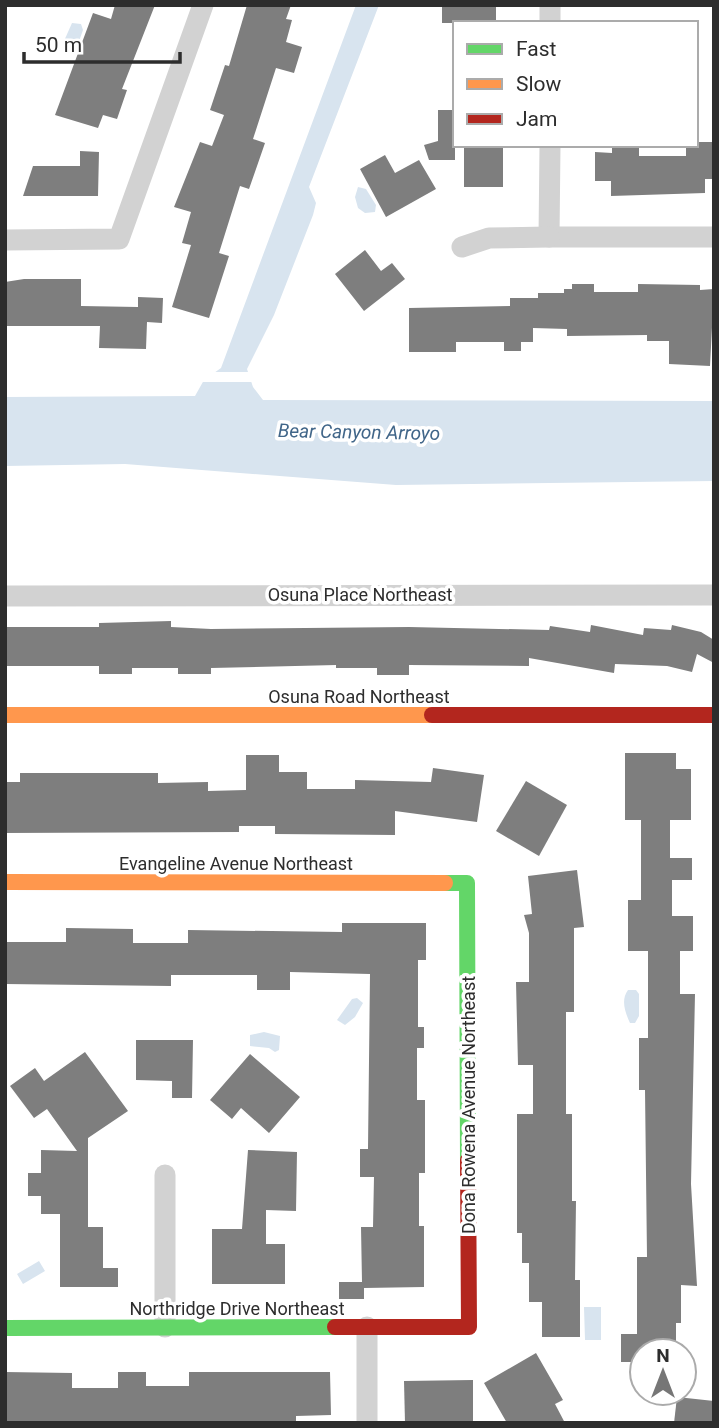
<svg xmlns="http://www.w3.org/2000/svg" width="719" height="1428" font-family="Roboto,sans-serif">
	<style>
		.water { fill: #d8e4ef }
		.pier { fill: #fff }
		.building { fill: #7e7e7e }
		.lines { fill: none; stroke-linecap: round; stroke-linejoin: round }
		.street { stroke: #d2d2d2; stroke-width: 21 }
		.fast { stroke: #63d668; stroke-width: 16 }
		.slow { stroke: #ff974d; stroke-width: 16 }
		.jam { stroke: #b3261e; stroke-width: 16 }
		.labels { text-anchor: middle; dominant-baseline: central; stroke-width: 7; stroke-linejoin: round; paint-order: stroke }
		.street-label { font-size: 18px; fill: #2d2d2d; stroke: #fff }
		.water-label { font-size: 19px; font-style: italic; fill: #416689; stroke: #fff }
	</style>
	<rect width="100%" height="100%" fill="#fff"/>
	<g class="water">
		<path d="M356,5H379L309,187L316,203L313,215L274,315L247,369L253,387L263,400L714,401V481L396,485L125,464L5,466V397L195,396L204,380L221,368Z"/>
		<path d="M72,23L81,24L83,30L77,47L71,50L64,41Z"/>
		<path d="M358,187L366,189L376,205L375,212L365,213L358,208L355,197Z"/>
		<path d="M628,990H636L639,994V1016L635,1023H630C626,1014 620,1001 628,990Z"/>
		<path d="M357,998L363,1003L355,1017L345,1025L337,1020L352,999Z"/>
		<path d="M264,1032L280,1036L279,1050L275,1052L269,1048L250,1046V1035Z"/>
		<path d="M39,1261L45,1271L23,1284L17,1274Z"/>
		<path d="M584,1307H601V1340H585Z"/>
	</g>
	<path class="pier" d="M209,372H251L255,382H201Z"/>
	<g class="building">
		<path d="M115,5H155L122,89L127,90L117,119L103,115L98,128L55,115L93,13L111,19Z"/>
		<path d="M247,5H291L286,19L292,20L286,42L302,47L294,73L276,68L253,139L265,143L249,189L240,186L219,253L229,256L209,318L172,307L191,245L182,243L191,212L174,207L200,142L212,146L224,115L210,110L225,65L229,66Z"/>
		<rect x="442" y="5" width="54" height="18"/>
		<path d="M438,110H455V160H429L424,145L438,141Z"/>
		<path d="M696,142H714V179H705V193L611,196V181H595V152L612,153V145H639V156H686V145H696Z"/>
		<rect x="464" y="145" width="39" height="42"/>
		<path d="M80,151L99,152L98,196H23L33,166H80Z"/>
		<path d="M385,155L395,173L419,160L436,189L386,217L360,169Z"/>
		<path d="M365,250L381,271L392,263L405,279L364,311L335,274Z"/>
		<path d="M24,279H81V306L138,307V297L163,298L162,323L147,322L146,349L99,348L100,326H5V282Z"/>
		<path d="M572,284H594V292H638V284L700,285V290L714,289L710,366L669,364V341H647V335L567,336V329L533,328V342H521V351H504V342H456V352H409V308L510,306V298H538V293H564V289H572Z"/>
		<path d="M171,621V627L211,629L409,627L549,630L550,626L590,632L591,625L643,635L644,628L671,630L672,625L701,632L714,640V663L697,654L692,672L667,666L615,664L614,673L529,658V666L409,665V675H377V668H336V665L211,668V674H178V668H132V674H99V666H5V627H99V623Z"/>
		<path d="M625,753H676V769H691V820H670V858H692V880H672V916H693V951H680V994H695L691,1184L697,1286L681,1285V1323H676V1351H642V1362H621V1334H637V1257H647L645,1090H639V1038H648V951H628V900H641V820H625Z"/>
		<path d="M246,755H279V772H307V789H355V780L431,782L433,768L484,775L477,822L395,811V835L275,834V826H239V832L5,833V782H20V773H158V783L208,782V791L246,790Z"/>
		<path d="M526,781L567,805L539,856L496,831Z"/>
		<path d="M577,870L584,927L574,928V1012H566V1114H572V1201H576L575,1280H580V1337H542V1302H529V1263H522V1233H517V1114H533V1065H518L516,982H529V933L524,915L532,914L528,876Z"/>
		<path d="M342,923H426V960H418V1027H424V1048H417V1100H425V1173H419V1226H424V1287L364,1288V1299H339V1282H362L361,1227H373L374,1177H360V1149H368L370,974L290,972V990H257V975H171V986L5,984V942H66V928L133,929V943H188V930L342,932Z"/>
		<path d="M136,1040H193L192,1098H172V1081L136,1080Z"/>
		<path d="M85,1052L128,1111L88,1138V1227H103V1268H118V1287H60V1214H41V1196H28V1173H41V1150L77,1151L47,1109L34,1118L10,1086L35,1068L44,1081Z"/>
		<path d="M250,1054L300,1097L269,1133L241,1108L232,1119L210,1100Z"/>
		<path d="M248,1150L297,1152L296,1211L266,1210V1244H285V1284H212V1229H242Z"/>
		<path d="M536,1353L563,1400L555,1404L565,1423H507L484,1383Z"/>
		<path d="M5,1372L72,1373V1388H118V1372H146V1386H189V1372H330L331,1415L296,1416V1423H5Z"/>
		<path d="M473,1380V1423H405L404,1381Z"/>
		<path d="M677,1397L714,1401V1423H674Z"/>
	</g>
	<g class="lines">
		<g class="street">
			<path d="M550,23V5"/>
			<path d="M550,145L549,237H714"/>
			<path d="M5,240L119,239L203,5"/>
			<path d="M462,247L489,238L549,237"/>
			<path d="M5,596L714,595"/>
			<path d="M165,1175V1327"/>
			<path d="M367,1423V1327"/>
		</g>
		<g class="fast">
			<path d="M445,883H467L468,1160"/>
			<path d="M5,1328L335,1327"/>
		</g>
		<g class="slow">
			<path d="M5,715H432"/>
			<path d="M5,882L445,883"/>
		</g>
		<g class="jam">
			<path d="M432,715H714"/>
			<path d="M335,1327H469L468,1160"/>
		</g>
	</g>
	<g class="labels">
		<g class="street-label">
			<text x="360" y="594">Osuna Place Northeast</text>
			<text x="359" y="696">Osuna Road Northeast</text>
			<text x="236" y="863">Evangeline Avenue Northeast</text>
			<text transform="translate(468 1105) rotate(-90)">Dona Rowena Avenue Northeast</text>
			<text x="237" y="1308">Northridge Drive Northeast</text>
		</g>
		<g class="water-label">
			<text transform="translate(359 432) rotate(1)">Bear Canyon Arroyo</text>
		</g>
	</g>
	<rect width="719" height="1428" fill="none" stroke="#2d2d2d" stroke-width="14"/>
	<rect x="453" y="21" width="245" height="126" fill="#ffffff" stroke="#ababab" stroke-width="2"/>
	<rect x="467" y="44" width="35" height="10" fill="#63d668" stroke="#ababab" stroke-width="2"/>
	<text x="516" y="56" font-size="21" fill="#2d2d2d">Fast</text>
	<rect x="467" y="79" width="35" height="10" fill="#ff974d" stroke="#ababab" stroke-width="2"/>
	<text x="516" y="91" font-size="21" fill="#2d2d2d">Slow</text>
	<rect x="467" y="114" width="35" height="10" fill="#b3261e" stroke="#ababab" stroke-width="2"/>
	<text x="516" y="126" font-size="21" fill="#2d2d2d">Jam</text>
	<g transform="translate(663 1372)"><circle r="33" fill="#ffffff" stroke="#ababab" stroke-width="2"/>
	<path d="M0-5L12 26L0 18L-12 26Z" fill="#767676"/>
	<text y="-10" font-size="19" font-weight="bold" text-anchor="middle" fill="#2d2d2d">N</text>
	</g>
	<path d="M24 52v10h156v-10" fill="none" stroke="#2d2d2d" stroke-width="3.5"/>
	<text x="35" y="52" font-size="21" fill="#2d2d2d" stroke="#ffffff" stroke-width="5" paint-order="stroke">50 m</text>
</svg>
